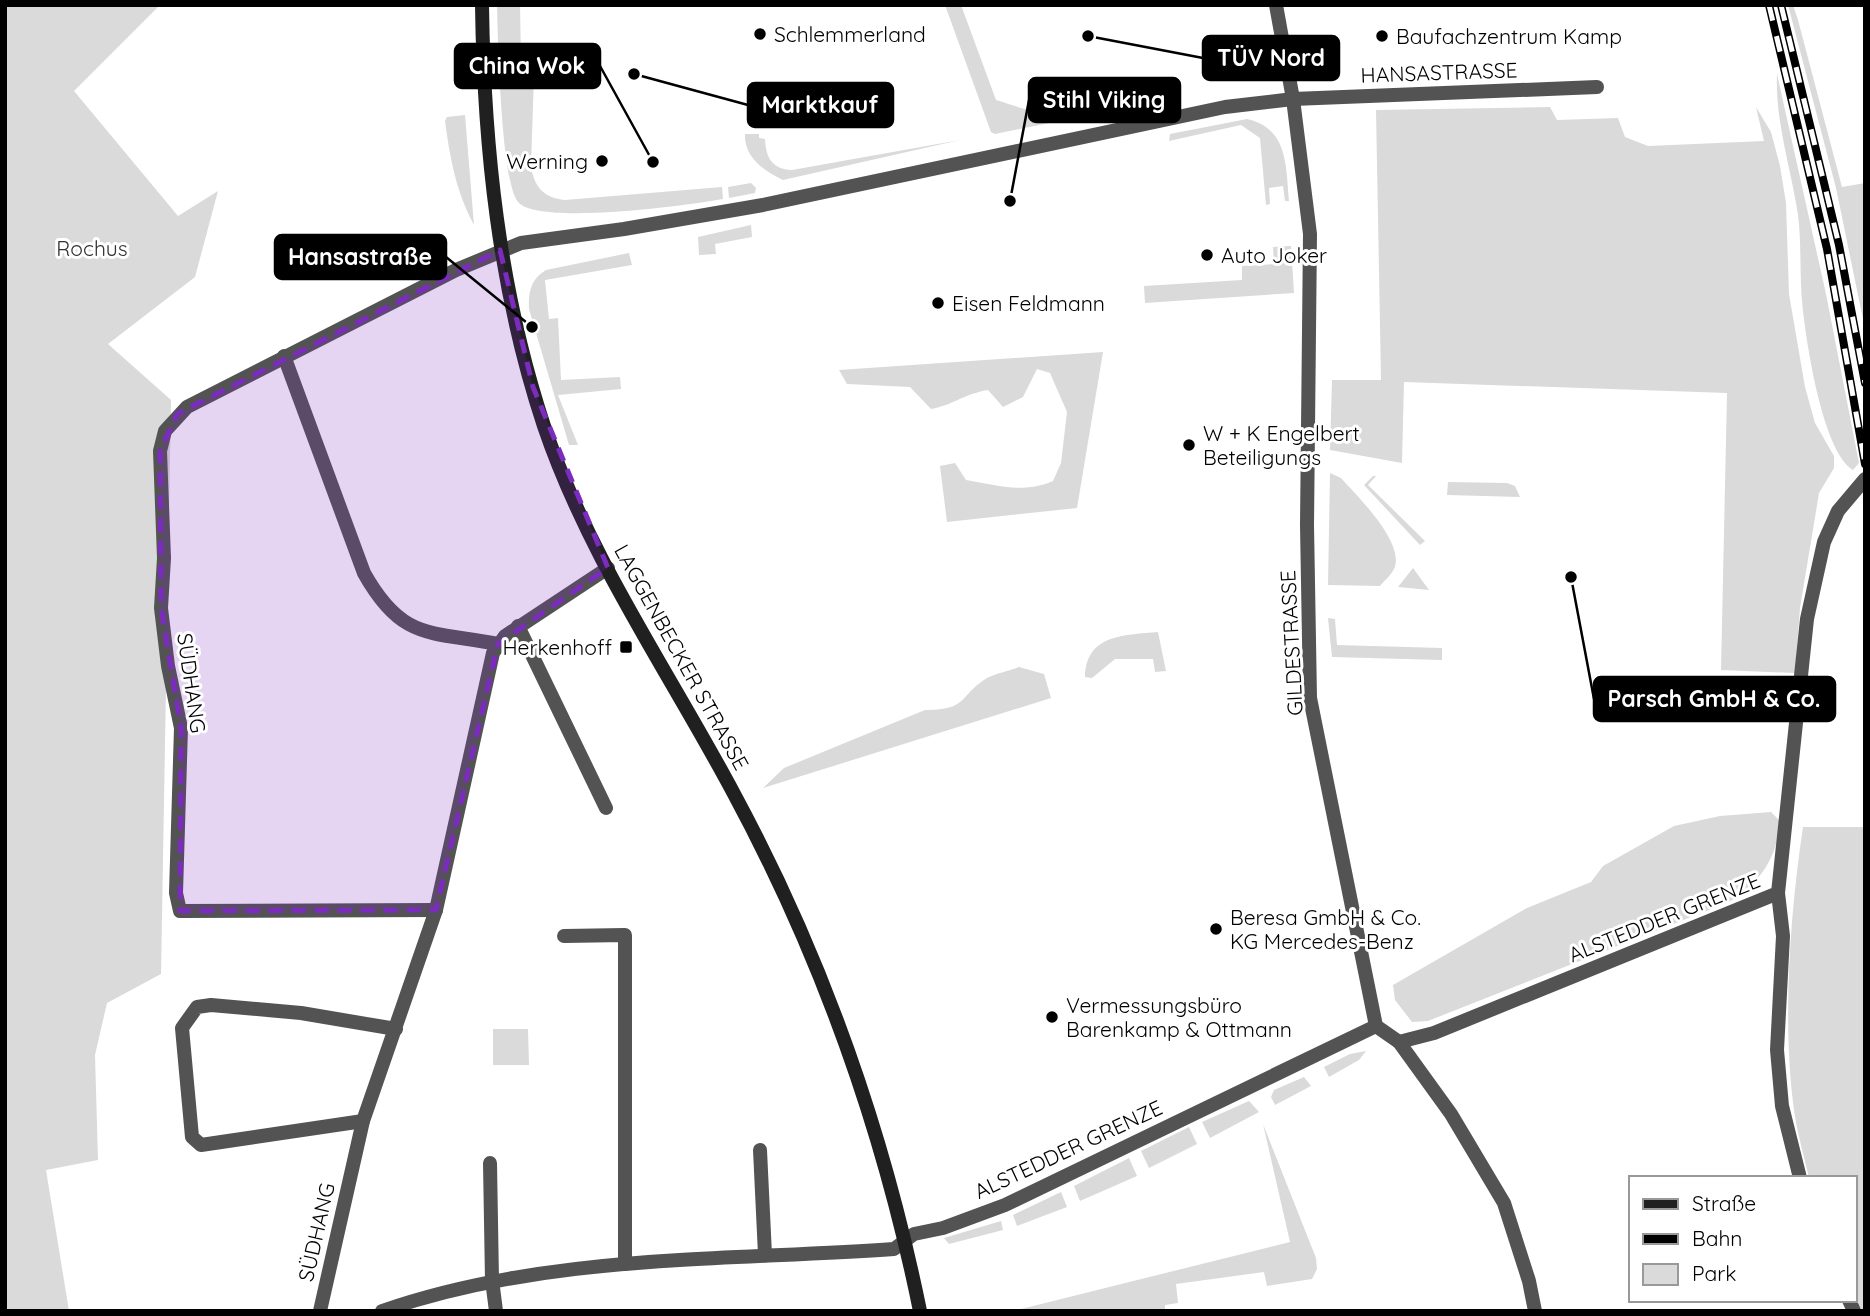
<svg xmlns="http://www.w3.org/2000/svg" width="1870" height="1316" font-family="Quicksand,sans-serif">
	<style>
		.green { fill: #dadada }
		.lines { fill: none; stroke-linecap: round; stroke-linejoin: round }
		.street { stroke: #535353; stroke-width: 14 }
		.secondary { stroke: #202020; stroke-width: 14 }
		.rail-casing { stroke: #000; stroke-width: 8 }
		.rail { stroke: #fff; stroke-width: 5; stroke-dasharray: 16; stroke-linecap: butt }
		.marked { fill: #7b2cbf; fill-opacity: 0.2; stroke: #7b2cbf; stroke-width: 5; stroke-dasharray: 14 9; stroke-linejoin: round }
		.poi-dot { fill: #000; stroke: #fff; stroke-width: 2.5 }
		.labels { text-anchor: middle; dominant-baseline: central; stroke-width: 6; stroke-linejoin: round; paint-order: stroke }
		.poi-label { font-size: 21px; fill: #000; stroke: #fff; text-anchor: start }
		.street-label { font-size: 21px; fill: #000; stroke: #fff }
		.park-label { font-size: 21px; fill: #313131; stroke: #fff }
		.leader { fill: none; stroke: #000; stroke-width: 2.5 }
		.callout-dot { fill: #000; stroke: #fff; stroke-width: 2.5 }
		.callout { fill: #000; stroke: #000; stroke-width: 2.5 }
		.callout-label { font-size: 23px; text-anchor: middle; font-weight: bold; fill: #fff }
	</style>
	<rect width="100%" height="100%" fill="#fff"/>
	<g class="green">
		<path d="M5,5H160L74,91L178,216L218,191L195,277L108,344L171,400L161,974L107,1003L95,1055L98,1160L46,1170L69,1311H5Z"/>
		<path d="M497,5H520L521,59L535,45L531,166C534,187 544,198 565,200L722,187L723,199C690,205 538,226 518,202C501,182 498,38 497,5Z"/>
		<path d="M945,5H961L996,100C1029,110 1029,114 1067,109L1069,119L995,134L991,132Z"/>
		<path d="M1788,5H1793L1798,20L1842,187L1865,183V329L1836,188Z"/>
		<path d="M1777,74L1826,294L1859,463L1853,470C1823,452 1807,346 1803,311C1799,279 1802,247 1798,215C1791,168 1775,122 1777,74Z"/>
		<path d="M1550,107L1557,120L1618,118L1625,137L1648,146L1764,141L1756,107L1771,132L1780,166L1786,203L1789,294L1805,387L1815,423L1834,456V468L1819,493L1800,608L1795,673L1721,670L1727,393L1404,382L1402,463L1330,450L1332,380H1381L1376,110Z"/>
		<path d="M465,115L474,225C456,192 450,158 445,121L447,117Z"/>
		<path d="M1247,119C1288,128 1286,166 1289,201H1285L1283,186L1269,188L1270,204L1266,205L1260,138L1241,125L1169,141L1170,134Z"/>
		<path d="M745,134H759V138L765,139C766,158 772,169 792,170L960,140L783,180C764,171 744,157 745,134Z"/>
		<path d="M751,183L756,188L755,193L729,198L728,187Z"/>
		<path d="M751,225L752,237L715,244L716,254L699,255L698,237Z"/>
		<path d="M1291,246L1294,293L1145,303L1144,286L1242,280V266L1274,264L1273,247Z"/>
		<path d="M629,253L632,265L545,280L549,319L558,318L561,380L620,377L621,389L558,395L578,445H569L529,309C528,292 531,279 546,270Z"/>
		<path d="M1103,352L1077,508L947,522L940,466L955,463L966,480C997,485 1023,494 1053,481L1061,463L1067,412L1050,373L1037,369L1023,397L1003,407L988,390C964,394 953,405 931,409L910,387L847,384L839,370Z"/>
		<path d="M1330,473L1341,478C1357,496 1406,543 1394,569C1391,575 1384,581 1380,586L1328,585Z"/>
		<path d="M1373,476H1376L1368,485L1425,541L1420,545L1364,485Z"/>
		<path d="M1448,482L1507,483L1515,486L1520,497L1447,495Z"/>
		<path d="M1413,568L1429,590L1398,587Z"/>
		<path d="M1328,618L1335,619L1337,645L1442,648V660L1332,657Z"/>
		<path d="M1158,632L1166,671L1155,672L1153,659H1115L1092,678L1085,677C1086,634 1125,635 1158,632Z"/>
		<path d="M1019,667L1044,674L1051,698L763,788L784,768L925,710C969,710 958,696 987,678C996,673 1009,671 1019,667Z"/>
		<path d="M1771,812L1780,821C1777,858 1761,882 1729,902L1428,1021L1412,1022L1395,1000L1393,985L1527,908L1591,882L1603,866L1674,826L1720,816Z"/>
		<path d="M1803,827H1865V1311H1862L1854,1293V1178H1809C1804,1155 1797,1133 1794,1110C1782,1022 1790,914 1803,827Z"/>
		<path d="M493,1029H528L529,1065H493Z"/>
		<path d="M1366,1051L1359,1060L1329,1077L1324,1067L1350,1054Z"/>
		<path d="M1304,1077L1311,1086L1275,1105L1271,1097L1274,1090Z"/>
		<path d="M1249,1101L1259,1112L1210,1138L1202,1122Z"/>
		<path d="M1263,1124L1316,1258L1317,1269L1312,1279L1267,1286L1264,1272L1176,1284L1178,1303L1165,1305V1311H1013L1290,1242Z"/>
		<path d="M1189,1127L1197,1144L1149,1168L1141,1151Z"/>
		<path d="M1129,1158L1137,1176L1080,1201L1074,1186Z"/>
		<path d="M1061,1192L1067,1207L1017,1226L1013,1215Z"/>
		<path d="M1001,1221L1003,1230L949,1244L944,1238Z"/>
	</g>
	<g class="lines">
		<g class="street">
			<path d="M1276,5L1293,99L1310,234L1307,525L1310,698L1376,1026L1399,1042L1451,1114L1504,1203L1529,1281L1535,1311"/>
			<path d="M284,356L364,573C402,641 430,631 498,644"/>
			<path d="M518,626L606,808"/>
			<path d="M1778,893L1783,936L1777,1050L1782,1106L1800,1178"/>
			<path d="M436,910L180,911L176,893L181,728L168,666L161,608L164,558L160,451L165,431L187,407L456,270L521,243L624,229L763,205L1225,107L1293,99L1597,87"/>
			<path d="M564,936L625,935V1264"/>
			<path d="M1399,1042L1434,1033L1778,893L1807,619L1824,542L1838,511L1865,479"/>
			<path d="M363,1121L201,1145L192,1137L182,1028L197,1007L211,1005L301,1013L396,1029"/>
			<path d="M760,1150L765,1255"/>
			<path d="M490,1163L492,1280L496,1311"/>
			<path d="M1849,1300L1854,1311"/>
			<path d="M320,1311L363,1121L436,910L493,653L505,636L608,568"/>
			<path d="M382,1311C546,1254 723,1261 894,1249L914,1234L943,1228L1005,1205L1376,1026"/>
		</g>
		<path class="secondary" d="M482,5C484,148 499,290 544,426C588,556 669,672 733,792C821,955 883,1129 920,1311"/>
		<defs>
			<g id="rail">
				<path d="M1769,5L1827,249L1865,464"/>
				<path d="M1781,5L1839,245L1865,383"/>
			</g>
		</defs>
		<use href="#rail" class="rail-casing"/>
		<use href="#rail" class="rail"/>
	</g>
	<path class="marked" d="M500,250L533,387L608,568L498,644L436,910L180,911L181,728L161,608L160,451L177,414Z"/>
	<g class="poi-dot">
		<circle cx="760" cy="34" r="7"/>
		<circle cx="1382" cy="36" r="7"/>
		<circle cx="602" cy="161" r="7"/>
		<circle cx="1207" cy="255" r="7"/>
		<circle cx="938" cy="303" r="7"/>
		<circle cx="1189" cy="445" r="7"/>
		<rect x="619" y="640" width="14" height="14" rx="3.5"/>
		<circle cx="1216" cy="929" r="7"/>
		<circle cx="1052" cy="1017" r="7"/>
	</g>
	<g class="labels">
		<g class="poi-label">
			<text x="774" y="34">Schlemmerland</text>
			<text x="1396" y="36">Baufachzentrum Kamp</text>
			<text x="588" y="161" text-anchor="end">Werning</text>
			<text x="1221" y="255">Auto Joker</text>
			<text x="952" y="303">Eisen Feldmann</text>
			<text x="1203" y="433">W + K Engelbert<tspan x="1203" dy="24">Beteiligungs</tspan></text>
			<text x="612" y="647" text-anchor="end">Herkenhoff</text>
			<text x="1230" y="917">Beresa GmbH &amp; Co.<tspan x="1230" dy="24">KG Mercedes-Benz</tspan></text>
			<text x="1066" y="1005">Vermessungsbüro<tspan x="1066" dy="24">Barenkamp &amp; Ottmann</tspan></text>
		</g>
		<g class="street-label">
			<text transform="translate(1439 72) rotate(-2)">HANSASTRASSE</text>
			<text transform="translate(1291 643) rotate(-93)">GILDESTRASSE</text>
			<text transform="translate(682 657) rotate(61)">LAGGENBECKER STRASSE</text>
			<text transform="translate(192 683) rotate(82)">SÜDHANG</text>
			<text transform="translate(1664 917) rotate(-22)">ALSTEDDER GRENZE</text>
			<text transform="translate(1068 1149) rotate(-25)">ALSTEDDER GRENZE</text>
			<text transform="translate(316 1232) rotate(-77)">SÜDHANG</text>
		</g>
		<g class="park-label">
			<text x="92" y="248">Rochus</text>
		</g>
	</g>
	<path class="leader" d="M1088 36L1203 58M653 162L600 66M1010 201L1029 100M634 74L748 105M532 327L446 257M1571 577L1594 699"/>
	<g class="callout-dot">
		<circle cx="1088" cy="36" r="7"/>
		<circle cx="653" cy="162" r="7"/>
		<circle cx="1010" cy="201" r="7"/>
		<circle cx="634" cy="74" r="7"/>
		<circle cx="532" cy="327" r="7"/>
		<circle cx="1571" cy="577" r="7"/>
	</g>
	<g class="callout">
		<rect x="1203" y="36" width="136" height="44" rx="7"/>
		<rect x="455" y="44" width="145" height="44" rx="7"/>
		<rect x="1029" y="78" width="151" height="44" rx="7"/>
		<rect x="748" y="83" width="145" height="44" rx="7"/>
		<rect x="275" y="235" width="171" height="44" rx="7"/>
		<rect x="1594" y="677" width="241" height="44" rx="7"/>
	</g>
	<g class="callout-label">
		<text x="1271" y="66">TÜV Nord</text>
		<text x="527" y="74">China Wok</text>
		<text x="1104" y="108">Stihl Viking</text>
		<text x="820" y="113">Marktkauf</text>
		<text x="360" y="265">Hansastraße</text>
		<text x="1714" y="707">Parsch GmbH &amp; Co.</text>
	</g>
	<rect width="1870" height="1316" fill="none" stroke="#000000" stroke-width="14"/>
	<rect x="1629" y="1176" width="228" height="126" fill="#ffffff" stroke="#999999" stroke-width="2"/>
	<rect x="1643" y="1199" width="35" height="10" fill="#202020" stroke="#999999" stroke-width="2"/>
	<text x="1692" y="1211" font-size="21" fill="#000000">Straße</text>
	<rect x="1643" y="1234" width="35" height="10" fill="#000000" stroke="#999999" stroke-width="2"/>
	<text x="1692" y="1246" font-size="21" fill="#000000">Bahn</text>
	<rect x="1643" y="1264" width="35" height="21" fill="#dadada" stroke="#999999" stroke-width="2"/>
	<text x="1692" y="1281" font-size="21" fill="#000000">Park</text>
</svg>
